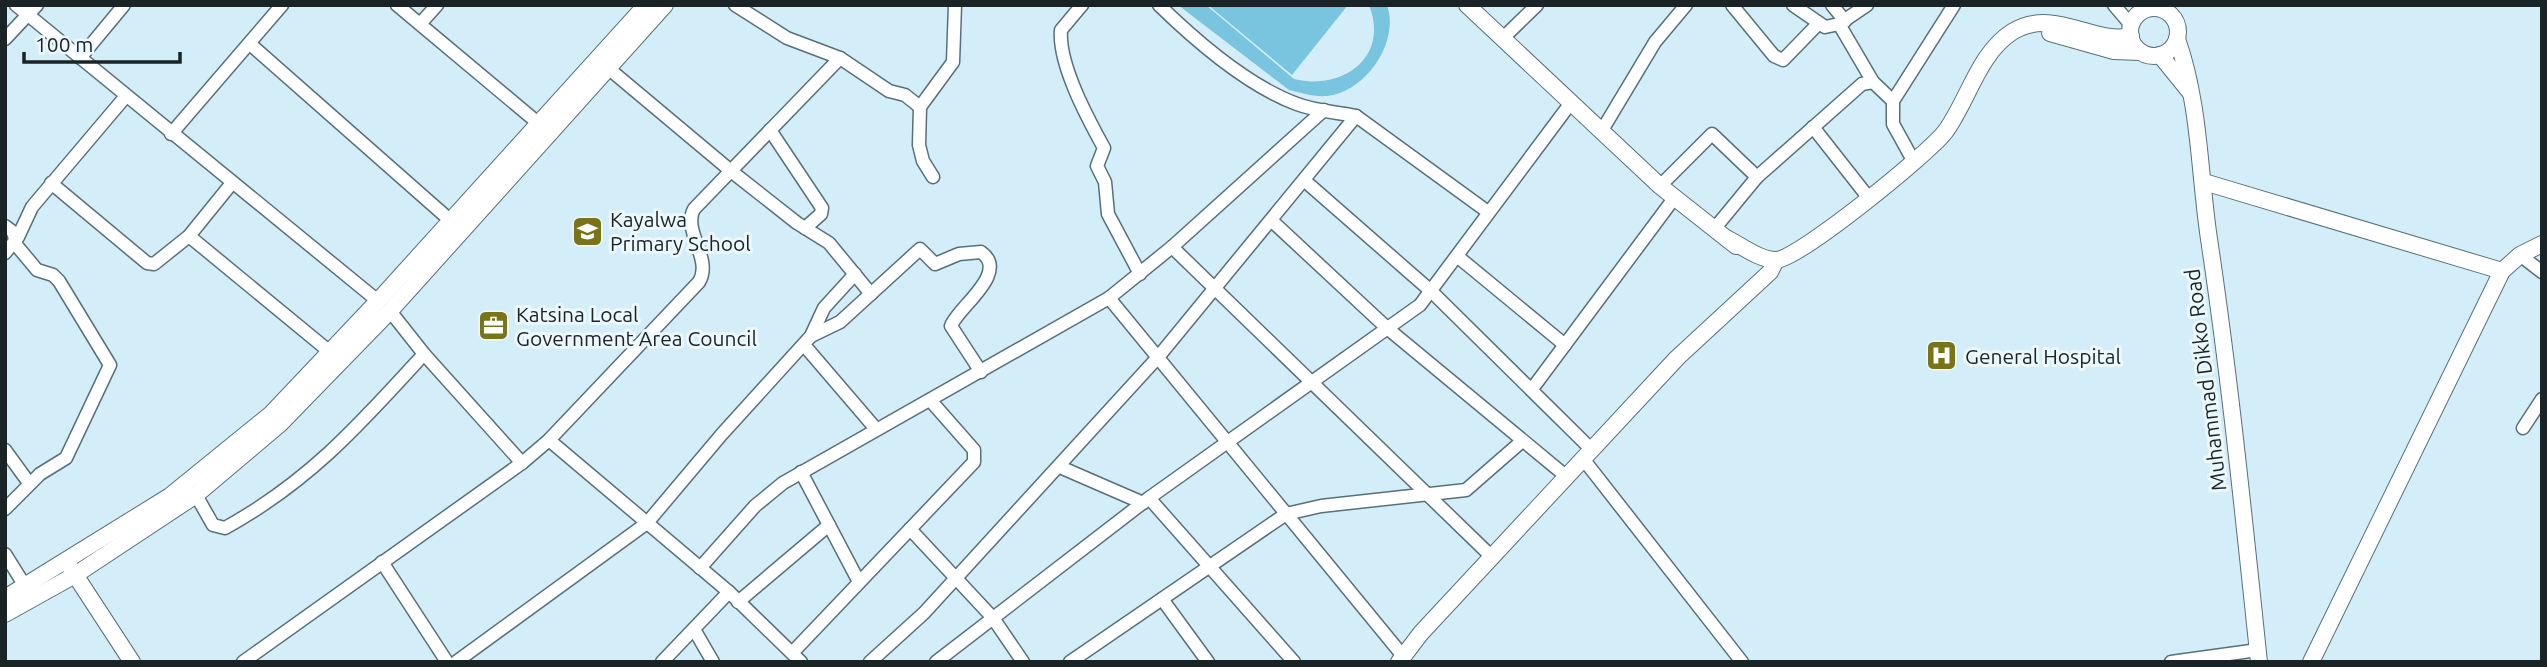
<svg xmlns="http://www.w3.org/2000/svg" width="2547" height="667" font-family="Ubuntu,sans-serif">
	<style>
		.grass { fill: #79c5df }
		.lines { fill: none; stroke-linecap: round; stroke-linejoin: round }
		.street-casing { stroke: #587079; stroke-width: 15 }
		.secondary-casing { stroke: #587079; stroke-width: 18 }
		.street { stroke: #fff; stroke-width: 12 }
		.secondary { stroke: #fff; stroke-width: 16 }
		.labels { text-anchor: middle; dominant-baseline: central; stroke-width: 6; stroke-linejoin: round; paint-order: stroke }
		.poi-label { font-size: 21px; fill: #1a2427; stroke: #edf8fc; text-anchor: start }
		.street-label { font-size: 21px; fill: #1a2427; stroke: #edf8fc }
	</style>
	<rect width="100%" height="100%" fill="#d3eef8"/>
	<g class="grass">
		<path d="M1178,5H1206L1294,79C1342,91 1390,58 1369,5H1387C1400,42 1366,92 1327,96C1314,97 1301,93 1289,90Z"/>
		<path d="M1208,5H1348L1292,75Z"/>
	</g>
	<g class="lines">
		<defs>
			<g id="street">
				<path d="M16,5L378,301"/>
				<path d="M397,5L538,123"/>
				<path d="M735,5L787,38L840,58L889,91L905,95L920,107"/>
				<path d="M1082,5L1061,30C1058,64 1088,119 1104,148L1097,166L1105,182L1108,214L1140,274"/>
				<path d="M1159,5C1196,41 1248,86 1297,104C1315,111 1336,112 1356,116"/>
				<path d="M1732,5L1774,56L1783,60L1818,24"/>
				<path d="M1793,5L1825,27L1839,24L1867,5"/>
				<path d="M1832,5L1845,21"/>
				<path d="M2114,5L2131,25"/>
				<path d="M420,24L437,5"/>
				<path d="M1839,24L1873,82L1893,101"/>
				<path d="M1503,38L1537,5"/>
				<path d="M5,39L37,5"/>
				<path d="M250,44L451,221"/>
				<path d="M80,58L124,5"/>
				<path d="M608,68L731,171L797,223L829,243L871,294"/>
				<path d="M1813,127L1868,197"/>
				<path d="M770,130L822,208L821,214L805,228"/>
				<path d="M1601,132L1655,42L1686,5"/>
				<path d="M171,134L282,5"/>
				<path d="M1914,162L1893,124V101L1954,5"/>
				<path d="M933,177L923,161L919,145L920,107L953,62L955,5"/>
				<path d="M1305,181L1432,292L1592,450"/>
				<path d="M51,183L147,263L154,264L189,236L232,183"/>
				<path d="M1660,186L1712,134L1757,177"/>
				<path d="M1272,221L1387,328L1567,477"/>
				<path d="M5,226L13,232L17,246L37,270L53,275L59,281L110,365L66,458L40,474L5,509"/>
				<path d="M1715,228L1757,177L1862,84L1873,82"/>
				<path d="M189,236L330,352"/>
				<path d="M1172,247L1493,558"/>
				<path d="M5,253L18,237L32,207L126,96"/>
				<path d="M2520,255L2542,272"/>
				<path d="M1457,256L1565,345"/>
				<path d="M1109,298L1403,656"/>
				<path d="M390,311L424,354L522,463"/>
				<path d="M811,336L840,322L920,249L935,264L959,254L981,252C1010,273 958,307 951,326L981,372"/>
				<path d="M804,345L876,429"/>
				<path d="M1532,389L1675,197"/>
				<path d="M2523,428L2542,399"/>
				<path d="M549,440L729,592L801,662"/>
				<path d="M5,450L29,483"/>
				<path d="M1584,460L1742,662"/>
				<path d="M1060,467L1143,503"/>
				<path d="M801,472L859,582"/>
				<path d="M196,495L213,525L225,528C310,481 360,424 424,354"/>
				<path d="M1149,498L1294,662"/>
				<path d="M910,529L993,618L1023,662"/>
				<path d="M5,554L25,586"/>
				<path d="M382,562L447,662"/>
				<path d="M700,568L755,506L783,483L1109,298L1172,247L1324,110"/>
				<path d="M1162,599L1208,662"/>
				<path d="M738,602L829,525"/>
				<path d="M695,631L713,662"/>
				<path d="M792,653L974,462V450L930,400"/>
				<path d="M243,662L522,463L549,440L699,282C713,259 682,231 694,209L840,58"/>
				<path d="M456,662L647,523L722,434L811,336L824,308L855,274"/>
				<path d="M662,662L729,592"/>
				<path d="M870,662L924,613L1159,356L1356,116L1488,212"/>
				<path d="M936,662L1149,498L1420,305L1570,104"/>
				<path d="M1070,662L1286,514L1321,506L1466,490L1521,442"/>
				<path d="M2171,662L2258,650"/>
			</g>
			<g id="secondary">
				<path d="M1467,5L1660,186L1736,246"/>
				<circle cx="2154" cy="32" r="24"/>
				<path d="M2050,33L2114,51L2141,52"/>
				<path d="M2177,39C2200,104 2199,172 2209,239C2230,379 2244,520 2259,662"/>
				<path d="M2160,55L2190,92"/>
				<path d="M2204,182L2502,271"/>
				<path d="M1728,239C1742,246 1760,260 1776,260C1799,259 1928,154 1945,132C1968,101 1978,54 2012,32C2053,6 2096,46 2131,36"/>
				<path d="M70,567L132,662"/>
				<path d="M5,598L170,496L271,414L378,301L646,5"/>
				<path d="M5,614L75,575L196,495L280,424L390,311L665,5"/>
				<path d="M1399,662L1421,633L1677,358L1770,272L1776,260"/>
				<path d="M2311,662L2502,271L2520,255L2542,244"/>
			</g>
		</defs>
		<use href="#street" class="street-casing"/>
		<use href="#secondary" class="secondary-casing"/>
		<use href="#street" class="street"/>
		<use href="#secondary" class="secondary"/>
	</g>
	<defs>
		<symbol id="school-square" viewBox="-11 -11 22 22"><rect x="-9" y="-9" width="18" height="18" rx="4" fill="#797417" stroke="#edf8fc"/><path d="M0-5L7-2L0 1L-7-2ZM-4 1L0 2.5L4 1V4Q0 6-4 4Z" fill="#fff"/></symbol>
		<symbol id="office-square" viewBox="-11 -11 22 22"><rect x="-9" y="-9" width="18" height="18" rx="4" fill="#797417" stroke="#edf8fc"/><path d="M-6-3h4V-5.5h4V-3h4V5H-6ZM-1-4.5V-3h2v-1.5ZM-6 0V1H6V0Z" fill="#fff"/></symbol>
		<symbol id="hospital-square" viewBox="-11 -11 22 22"><rect x="-9" y="-9" width="18" height="18" rx="4" fill="#797417" stroke="#edf8fc"/><path d="M-5-5h3v3.5h4V-5h3V5h-3V1.5h-4V5h-3Z" fill="#fff"/></symbol>
	</defs>
	<g fill-rule="evenodd">
		<use href="#school-square" x="570" y="214" width="35" height="35"/>
		<use href="#office-square" x="476" y="308" width="35" height="35"/>
		<use href="#hospital-square" x="1924" y="338" width="35" height="35"/>
	</g>
	<g class="labels">
		<g class="poi-label">
			<text x="610" y="219">Kayalwa<tspan x="610" dy="24">Primary School</tspan></text>
			<text x="516" y="314">Katsina Local<tspan x="516" dy="24">Government Area Council</tspan></text>
			<text x="1965" y="356">General Hospital</text>
		</g>
		<g class="street-label">
			<text transform="translate(2205 380) rotate(-97)">Muhammad Dikko Road</text>
		</g>
	</g>
	<rect width="2547" height="667" fill="none" stroke="#1a2427" stroke-width="14"/>
	<path d="M24 52v10h156v-10" fill="none" stroke="#1a2427" stroke-width="3.5"/>
	<text x="35" y="52" font-size="21" fill="#1a2427" stroke="#edf8fc" stroke-width="5" paint-order="stroke">100 m</text>
</svg>
